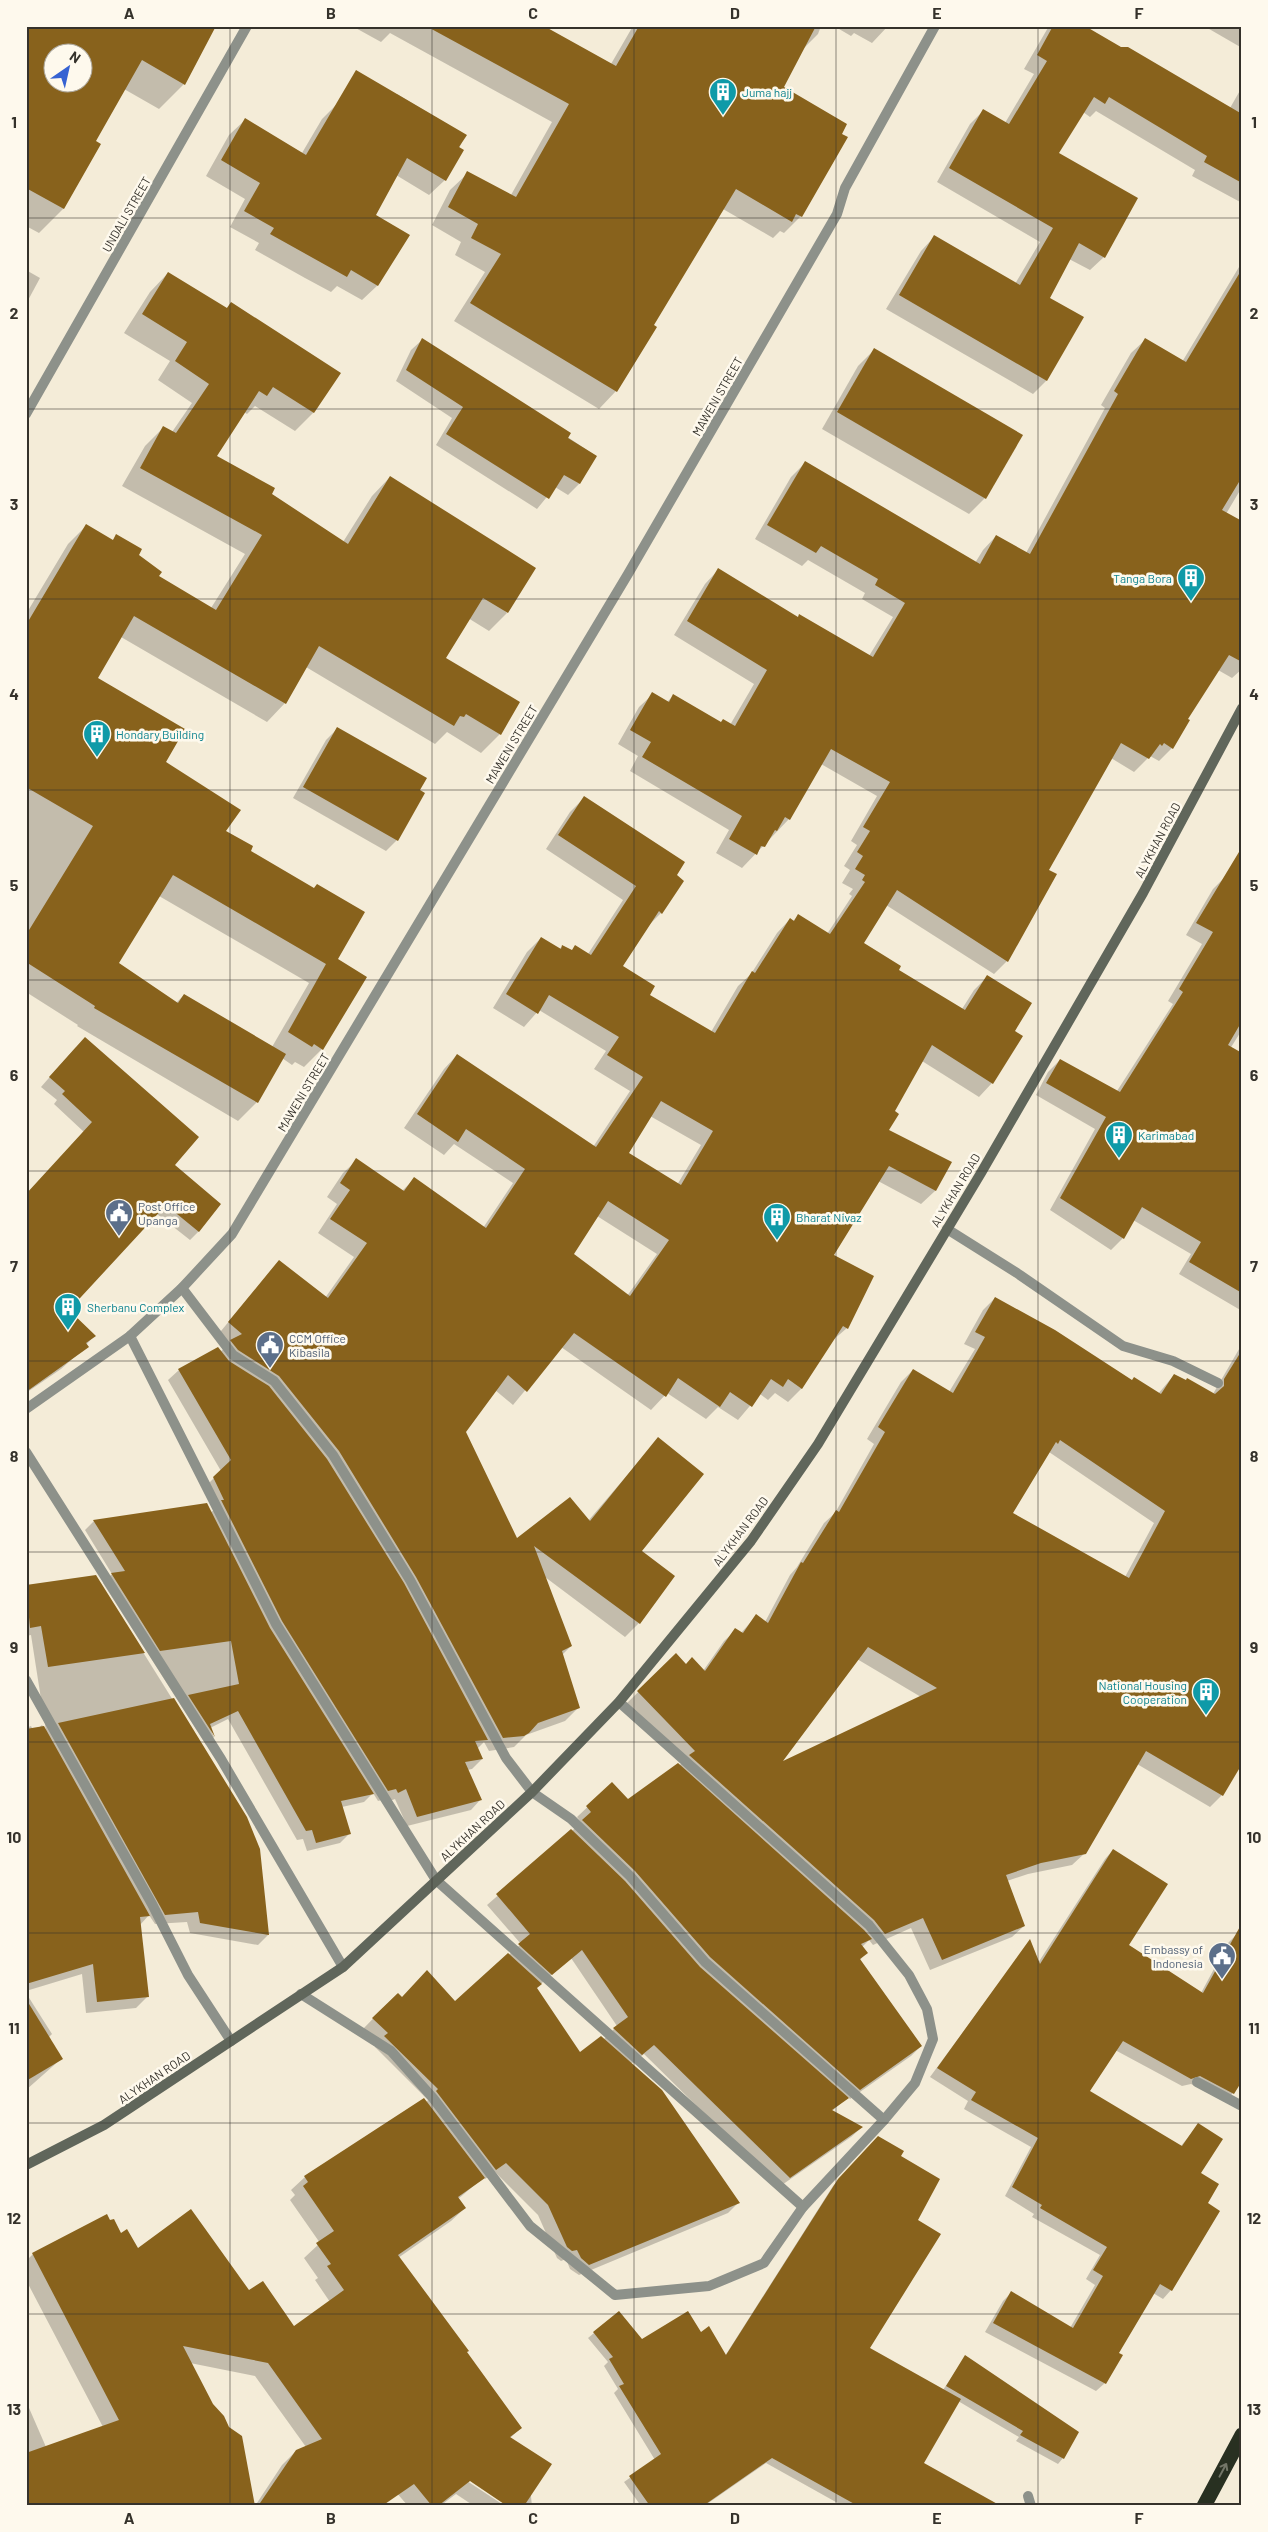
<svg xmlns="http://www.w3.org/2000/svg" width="1268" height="2532" font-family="Barlow,sans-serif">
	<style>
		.shadow { fill: #0003; fill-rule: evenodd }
		.building { fill: #88621c; fill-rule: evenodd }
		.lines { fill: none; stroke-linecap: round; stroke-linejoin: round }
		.lane { stroke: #8d918a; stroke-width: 10 }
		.street { stroke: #8d918a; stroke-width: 10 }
		.secondary { stroke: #60665b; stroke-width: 10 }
		.highway { stroke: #283021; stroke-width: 15 }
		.oneway { stroke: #737668 }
		.grid { fill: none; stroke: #35322b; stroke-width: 1; stroke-opacity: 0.55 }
		.labels { text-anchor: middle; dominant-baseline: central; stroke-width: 5; stroke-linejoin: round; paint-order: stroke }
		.culture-label { font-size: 12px; fill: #0d838f; stroke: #fef9ed; text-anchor: start }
		.street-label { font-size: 12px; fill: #35322b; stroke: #fef9ed }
		.service-label { font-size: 12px; fill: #4e5e75; stroke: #fef9ed; text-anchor: start }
		.neatline { fill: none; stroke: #35322b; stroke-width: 2 }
		.grid-label { font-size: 16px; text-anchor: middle; font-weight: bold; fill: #35322b }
	</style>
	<rect width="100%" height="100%" fill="#f4ecd8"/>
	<g class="shadow">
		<path d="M26,26H204L184,84L159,109L124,89L94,141L100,144L63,209L39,233L26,226ZM52,52H82V82H52Z"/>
		<path d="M352,26H542L611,64L633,26H821L818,34L803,49L782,88L801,216L784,233L780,231L773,238L723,209L652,325L616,391L599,409L454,321L485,272L455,255L461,242L432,225L450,190L468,173L511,195L552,122L390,33L381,42Z"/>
		<path d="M834,26H888L872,43L854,33L851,36Z"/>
		<path d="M1049,26H1082L1230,108L1242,87V203L1192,176L1195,170L1096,111L1090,117L1083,112L1057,153L1104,257L1090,270L1069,259L1048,298L1046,381L1033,394L886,309L921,251L934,237L1015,284L1040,242L937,182L970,124L983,111L1005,123L1034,74L1024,69Z"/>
		<path d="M1204,26H1242V48Z"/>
		<path d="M397,94L465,135L445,180L429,195L396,175L374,215L378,285L362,300L337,286L331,292L305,278L255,250L259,243L230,227L245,199L206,176L229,135L245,120L302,153L322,119L337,104L382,109Z"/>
		<path d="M1242,262V487L1226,514L1242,523V669L1232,678L1218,670L1186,719L1172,748L1159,761L1150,756L1134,772L1111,758L1048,870L1007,961L994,974L886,905L862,944L897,970L962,1009L974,990L987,977L1013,1031L992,1083L979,1097L922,1061L893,1111L888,1130L950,1163L935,1191L921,1204L878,1181L832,1256L847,1328L832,1341L802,1388L788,1402L775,1393L768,1400L760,1394L738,1420L718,1407L706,1419L667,1393L651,1410L561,1347L513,1405L495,1390L464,1432L516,1540L588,1521L658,1439L640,1552L639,1623L625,1637L545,1577L571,1646L562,1655L579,1707L565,1721L526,1735L514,1747L489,1751L484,1742L477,1749L482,1759L472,1769L467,1770L481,1799L471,1810L407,1826L395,1799L387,1802L386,1799L378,1801L373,1793L364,1802L342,1807L349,1834L340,1843L307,1851L303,1839L297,1840L228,1719L210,1728L214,1737L206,1745L103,1583L112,1574L85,1530L94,1521L210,1513L214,1510L204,1488L221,1471L168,1380L179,1370L218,1348L220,1352L227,1346L216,1337L279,1261L325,1298L354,1257L318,1233L337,1204L327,1197L343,1173L357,1160L402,1191L414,1179L483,1228L513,1183L454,1144L444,1155L404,1128L444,1069L457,1055L593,1147L630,1091L594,1069L606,1051L539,1010L524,1027L493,1008L527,952L541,938L559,949L563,946L571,951L588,954L623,900L546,849L570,812L584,798L675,876L661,913L648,926L621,967L648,995L711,1032L738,986L751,974L777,933L790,919L793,921L798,916L827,934L852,896L849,894L853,889L842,883L850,870L844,866L857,845L851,841L877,796L821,764L789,819L742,868L716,853L729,830L630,771L638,756L618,744L639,707L653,694L667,702L673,696L721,723L730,725L754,684L674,635L705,584L718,570L797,618L869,656L893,617L862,599L865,593L808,560L802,566L755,539L791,477L805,463L975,563L983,550L996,536L1026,553L1105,408L1101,405L1131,353L1145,340L1182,362ZM650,1116L701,1145L677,1185L627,1154ZM597,1216L657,1254L627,1296L572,1254Z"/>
		<path d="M26,270L40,278L26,304Z"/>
		<path d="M168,273L226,309L231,303L339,373L313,413L295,431L255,406L247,414L244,412L215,456L343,542L372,496L390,477L507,613L489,631L468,618L444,659L518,703L500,734L481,753L447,732L435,744L306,667L285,703L267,722L121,637L96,678L224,831L249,851L336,960L322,1049L304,1067L295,1062L292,1065L282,1058L257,1102L238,1121L77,1026L78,1025L26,992V614L68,544L86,526L112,541L116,536L158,576L211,608L245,554L122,486L145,446L163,428L172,432L192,403L158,380L170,361L124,333L150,292ZM159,896L309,983L272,1047L184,995L176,1003L117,963Z"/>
		<path d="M422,340L596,456L579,484L568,495L555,487L537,509L436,445L452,418L396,381L411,350Z"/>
		<path d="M874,350L985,498L969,514L822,429L858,366Z"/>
		<path d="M337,729L418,791L397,840L386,851L293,798L326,740Z"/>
		<path d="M1225,877L1242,882V1034L1240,1033L1196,1103L1242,1129V1311L1179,1274L1191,1254L1133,1220L1123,1238L1111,1250L1050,1210L1095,1129L1036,1095L1048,1072L1060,1060L1117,1091L1173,1004L1168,1001L1202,944L1186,935L1213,889Z"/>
		<path d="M76,1047L173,1165L199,1231L190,1240L157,1214L67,1310L94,1336L86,1345L87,1346L61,1369L26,1393V1195L84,1132L54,1104L57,1100L41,1087Z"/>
		<path d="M995,1298L1132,1381L1158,1394L1174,1375L1213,1394L1242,1344V1761L1222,1795L1210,1807L1137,1764L1085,1853L1072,1865L1028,1874L1007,1881L1024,1926L1012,1937L930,1970L911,1928L873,1945L869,1940L862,1947L866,1953L860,1960L921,2046L911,2056L850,2099L848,2097L832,2111L861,2128L851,2137L779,2187L644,2054L631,2064L738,2203L728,2213L579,2275L570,2269L566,2259L561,2261L557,2258L538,2215L495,2172L485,2179L484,2177L458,2199L465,2208L451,2221L398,2258L521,2428L510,2438L526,2449L532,2506H509L466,2476L464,2479L505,2506H474L456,2494L440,2506H408L370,2462L381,2506H255L282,2465L296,2451L306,2447L255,2376L190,2363L26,2506V2401L46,2447L103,2427L26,2280V2261L33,2254L121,2234L137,2250L249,2291L294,2328L330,2302L315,2280L318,2278L304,2258L320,2243L290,2200L295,2195L291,2190L305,2177L424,2100L426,2103L428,2100L375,2047L378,2044L363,2029L397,1994L401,1999L455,2003L521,1944L487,1905L572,1831L581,1822L577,1817L612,1784L628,1800L684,1762L626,1704L676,1655L686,1665L703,1671L724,1641L736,1630L741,1633L756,1616L765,1622L790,1575L797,1567L824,1523L835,1513L874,1444L867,1439L901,1382L913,1370L949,1392L975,1349L964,1344L983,1310ZM1049,1452L1154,1523L1125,1577L1011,1513ZM857,1659L921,1697L779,1764ZM571,1958L617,2026L603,2040L580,2054L536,1988Z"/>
		<path d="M96,1577L246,1817L258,1849L268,1935L258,1945L190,1933L187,1922L155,1924L149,1915L140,1925L147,1997L136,2008L86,2013L82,1974L26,1991V1728L31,1726L34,1732L42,1725L46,1731L31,1635L26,1636V1586Z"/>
		<path d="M1113,1850L1128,1945L1201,1993L1228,1943L1237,1934L1233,2093L1225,2102L1191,2084L1182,2086L1115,2050L1089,2092L1181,2146L1198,2125L1199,2173L1206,2204L1171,2290L1163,2299L1153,2293L1117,2353L1105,2383L1096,2391L985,2332L1003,2301L1011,2293L1070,2328L1095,2285L1086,2279L1100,2255L1032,2217L1034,2214L1005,2196L1031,2147L964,2109L968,2101L930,2077L1030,1941L1038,1963L1105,1859Z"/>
		<path d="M26,1993L52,2034L48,2038L61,2059L26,2090Z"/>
		<path d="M873,2143L899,2156L917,2220L868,2348L943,2390L965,2357L1063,2458L1058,2464L1016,2441L1019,2437L958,2401L922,2464L998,2506H843L766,2463L704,2506H641L624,2482L655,2460L614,2393L618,2389L604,2366L608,2362L588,2338L594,2333L641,2341L700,2333L725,2356L833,2186Z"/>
	</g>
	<g class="building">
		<path d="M26,26H216L185,85L142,60L96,141L101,144L64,209L26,188ZM52,52H82V82H52Z"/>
		<path d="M426,26H544L616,66L639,26H816L784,87L847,124L842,134L848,137L802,217L796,214L792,222L736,189L654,325L657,327L617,392L470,303L501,254L471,238L478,224L448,207L467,171L516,197L569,104Z"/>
		<path d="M1053,26H1085L1121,47H1128L1242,114V183L1204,162L1207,156L1109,97L1105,104L1094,97L1059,153L1138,198L1105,258L1079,243L1050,298L1084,317L1047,381L899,295L934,235L1020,285L1053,228L949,168L983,109L1009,124L1047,61L1037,55Z"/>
		<path d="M356,70L467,135L459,147L464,150L446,181L407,158L376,215L410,235L378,286L351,270L347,277L270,234L274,228L244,211L260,183L221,160L245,118L306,155Z"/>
		<path d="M1242,269V477L1222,510L1242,521V662L1229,655L1188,719L1190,720L1173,749L1164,743L1162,746L1160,744L1149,759L1121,743L1049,870L1057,874L1008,962L897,890L864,943L901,966L899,970L965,1010L987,975L1032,1003L1015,1031L1023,1036L993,1084L932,1045L895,1111L899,1114L889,1130L952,1162L936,1191L889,1166L834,1255L874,1276L848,1329L843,1326L802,1389L788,1379L783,1387L771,1379L752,1407L730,1392L720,1407L678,1378L666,1397L574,1333L527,1392L508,1375L466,1432L517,1538L570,1497L590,1521L658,1437L704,1474L642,1551L675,1576L640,1624L534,1546L572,1646L562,1651L580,1708L538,1723L529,1733L524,1736L503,1738L416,1577L339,1451L279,1376L238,1350L230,1340L242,1334L228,1322L279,1260L328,1298L367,1243L330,1219L350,1190L340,1183L356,1158L404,1191L414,1177L486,1228L525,1169L466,1129L458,1142L417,1114L457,1054L596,1147L643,1077L607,1055L619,1037L549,995L538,1014L506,994L541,937L561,949L562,945L572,950L575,945L591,955L636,886L558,835L584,796L685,862L677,875L684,881L662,914L659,911L623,966L655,986L650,995L715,1033L752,971L755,973L790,918L794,921L798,914L830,934L865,882L862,880L865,875L855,869L863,856L857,852L870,831L863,827L890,782L831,749L790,820L785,817L777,831L775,830L765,847L761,846L757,855L729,839L742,816L642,757L651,742L630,730L652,692L669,702L673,694L721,722L723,719L735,726L767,670L687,621L718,568L798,617L799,614L873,657L905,603L875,585L878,579L821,546L816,553L767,525L805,461L980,564L996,535L1030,554L1118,394L1114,391L1145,338L1186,362ZM661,1101L713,1131L681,1185L629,1153ZM608,1201L669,1240L630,1296L574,1254Z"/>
		<path d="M168,272L227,308L231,302L341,373L314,413L273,387L267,396L259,391L217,456L275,488L272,494L348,544L390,476L536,568L508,613L483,598L446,658L520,702L501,735L466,714L464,717L460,716L454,726L319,646L286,704L134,616L98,678L185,729L166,762L241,810L226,831L253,846L251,851L314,888L317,884L365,912L338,959L367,977L323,1050L314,1044L312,1047L288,1032L326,964L173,875L119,963L178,1003L184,994L286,1054L258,1103L94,1008L95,1006L26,962V935L93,826L26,787V625L86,524L113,540L116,534L142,549L139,555L162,572L159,576L216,610L262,535L140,468L163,426L176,433L209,384L175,361L187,342L142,314Z"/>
		<path d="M422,338L571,433L568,438L597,456L580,484L564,475L549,499L446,434L463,407L406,370Z"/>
		<path d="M874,348L1023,435L986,499L837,412Z"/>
		<path d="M337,727L427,778L420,790L425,793L398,841L303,787Z"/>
		<path d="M1242,847V1021L1228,1045L1242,1053V1293L1189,1262L1201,1242L1142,1207L1124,1239L1060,1198L1106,1117L1046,1083L1060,1059L1120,1092L1183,992L1179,989L1213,932L1196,923Z"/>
		<path d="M85,1037L199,1137L175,1165L221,1204L199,1232L166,1205L69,1310L96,1336L86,1343L89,1347L26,1392V1194L92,1122L62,1094L65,1091L49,1077Z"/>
		<path d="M995,1297L1055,1330L1132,1380L1134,1377L1161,1394L1174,1374L1186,1380L1187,1378L1215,1394L1224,1386V1379L1242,1350V1764L1223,1796L1146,1751L1086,1854L1041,1863L1006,1875L1025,1926L942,1960L923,1918L885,1934L874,1920L689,1755L695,1751L637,1691L676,1653L686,1664L692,1657L705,1671L735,1628L743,1633L756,1614L768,1623L801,1562L803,1563L836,1510L839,1512L885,1432L878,1427L913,1369L953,1393L985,1337L975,1332ZM1060,1440L1165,1511L1129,1578L1013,1513L1056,1442L1058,1444ZM868,1647L937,1688L783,1761Z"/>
		<path d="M218,1347L229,1361L269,1386L327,1459L404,1583L488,1740L475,1741L483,1759L465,1762L482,1800L417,1817L406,1789L398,1793L396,1789L388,1791L282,1621L221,1500H224L213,1477L231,1460L178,1369Z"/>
		<path d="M207,1503L270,1628L374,1794L341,1801L351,1834L316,1843L312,1830L306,1831L238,1711L210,1724L215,1737L188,1695L239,1684L231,1641L160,1651L111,1573L125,1571L93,1520Z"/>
		<path d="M96,1575L145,1653L48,1667L41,1626L30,1628L26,1585Z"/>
		<path d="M174,1698L247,1817L260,1849L269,1935L200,1923L198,1912L165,1915L58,1723Z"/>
		<path d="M44,1726L150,1916L140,1917L149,1997L97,2002L93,1964L26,1984V1729Z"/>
		<path d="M678,1763L864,1930L872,1939L861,1944L868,1953L860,1959L922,2046L860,2090L710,1957L635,1871L582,1820L591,1812L586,1806L612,1782L628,1799Z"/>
		<path d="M571,1829L625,1881L700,1967L849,2098L832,2110L863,2127L790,2178L654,2045L642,2055L613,2028L628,2017L582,1950L552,1975L518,1944L530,1934L496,1894Z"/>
		<path d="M1113,1849L1168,1884L1129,1945L1203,1993L1242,1923V2081L1234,2094L1200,2076L1191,2079L1123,2041L1090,2091L1182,2146L1198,2123L1223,2139L1201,2173L1219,2184L1208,2203L1220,2211L1172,2291L1160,2284L1119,2353L1123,2355L1106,2384L993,2323L1011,2291L1073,2328L1103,2276L1093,2270L1107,2247L1040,2208L1042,2205L1012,2187L1038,2138L971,2100L976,2092L937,2068L1030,1939L1040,1964Z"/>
		<path d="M508,1953L542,1984L537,1988L580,2052L601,2036L662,2090L740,2203L589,2265L581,2258L577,2250L572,2251L567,2247L548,2205L506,2163L496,2170L436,2091L438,2089L384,2036L388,2033L372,2018L398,1993L402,1997L427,1970L455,2001Z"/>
		<path d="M26,1999L63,2059L26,2081Z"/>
		<path d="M424,2098L485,2178L458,2197L466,2208L398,2255L469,2351L467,2352L522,2428L510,2437L552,2464L524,2506H507L470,2481L438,2506H432L414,2484L382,2506H258L296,2450L322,2439L268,2363L183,2346L213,2404L224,2416L229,2427L242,2436L255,2506H26V2453L119,2420L32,2253L107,2214L110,2220L114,2219L121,2233L127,2229L138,2248L191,2209L249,2290L263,2281L294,2326L344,2290L327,2266L331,2264L316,2243L334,2231L303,2186L308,2182L304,2176Z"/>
		<path d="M878,2136L904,2151L901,2156L940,2179L918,2220L941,2234L870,2348L961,2399L924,2463L1001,2506H858L772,2458L703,2506H650L629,2476L661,2454L619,2386L624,2384L609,2359L613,2357L593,2332L619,2311L642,2339L688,2311L701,2332L709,2326L726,2355L838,2179Z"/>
		<path d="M965,2355L1079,2432L1064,2459L1020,2435L1023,2431L946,2386Z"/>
	</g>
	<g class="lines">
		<g class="lane">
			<path d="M532,1792L571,1819L630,1876L705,1962L884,2120"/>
			<path d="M436,1880L803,2207"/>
			<path d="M301,1994L391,2051L433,2098L530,2226L615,2295L709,2286L764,2263L803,2207L884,2120L915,2083L933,2039L927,2009L909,1975L869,1925L619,1702"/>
			<path d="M1197,2082L1242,2106"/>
		</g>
		<g class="street">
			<path d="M26,414L247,26"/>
			<path d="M947,1229L1017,1273L1123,1346L1173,1361L1218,1383"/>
			<path d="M182,1288L233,1355L274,1381L333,1455L410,1580L506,1758L532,1792"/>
			<path d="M130,1336L276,1624L436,1880"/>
			<path d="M26,1409L130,1336L182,1288L232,1234L628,574L837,214L845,188L935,26"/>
			<path d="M26,1452L221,1759L343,1967"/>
			<path d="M26,1680L152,1904L188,1975L231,2041"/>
			<path d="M1028,2496L1031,2506"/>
		</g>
		<path class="secondary" d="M26,2165L104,2125L343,1967L532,1792L619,1702L751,1541L818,1444L981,1173L1143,893L1242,708"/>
		<path class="highway" d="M1204,2506L1242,2435"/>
	</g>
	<defs><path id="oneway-shaft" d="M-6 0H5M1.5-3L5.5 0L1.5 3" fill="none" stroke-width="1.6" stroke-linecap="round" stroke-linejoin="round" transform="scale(1.25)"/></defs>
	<use class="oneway" href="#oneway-shaft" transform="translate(1223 2470) rotate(-62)"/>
	<path class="grid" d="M230,26V2506M432,26V2506M634,26V2506M836,26V2506M1038,26V2506M26,218H1242M26,409H1242M26,599H1242M26,790H1242M26,980H1242M26,1171H1242M26,1361H1242M26,1552H1242M26,1742H1242M26,1933H1242M26,2123H1242M26,2314H1242"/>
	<defs>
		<symbol id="building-pin" viewBox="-11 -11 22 30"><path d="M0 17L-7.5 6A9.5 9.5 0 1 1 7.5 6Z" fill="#0f9aa8" stroke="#fef9ed"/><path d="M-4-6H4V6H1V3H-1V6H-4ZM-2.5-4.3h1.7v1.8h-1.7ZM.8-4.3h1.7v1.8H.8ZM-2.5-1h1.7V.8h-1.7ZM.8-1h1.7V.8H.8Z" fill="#fff"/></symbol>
		<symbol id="civic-pin" viewBox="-11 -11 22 30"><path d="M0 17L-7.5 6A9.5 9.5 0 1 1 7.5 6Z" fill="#5c6f8a" stroke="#fef9ed"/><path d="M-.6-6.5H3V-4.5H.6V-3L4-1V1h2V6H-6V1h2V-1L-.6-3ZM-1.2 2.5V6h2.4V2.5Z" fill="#fff"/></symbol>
	</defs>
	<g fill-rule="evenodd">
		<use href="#building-pin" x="707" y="76" width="32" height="43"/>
		<use href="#building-pin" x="1175" y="562" width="32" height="43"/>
		<use href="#building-pin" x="81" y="718" width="32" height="43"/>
		<use href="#building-pin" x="1103" y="1119" width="32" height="43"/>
		<use href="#civic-pin" x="103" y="1197" width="32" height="43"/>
		<use href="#building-pin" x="761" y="1201" width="32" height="43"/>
		<use href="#building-pin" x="52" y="1291" width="32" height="43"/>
		<use href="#civic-pin" x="254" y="1329" width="32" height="43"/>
		<use href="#building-pin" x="1190" y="1676" width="32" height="43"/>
		<use href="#civic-pin" x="1206" y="1940" width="32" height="43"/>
	</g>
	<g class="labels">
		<g class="culture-label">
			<text x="742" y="92">Juma hajj</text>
			<text x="1172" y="578" text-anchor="end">Tanga Bora</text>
			<text x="116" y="734">Hondary Building</text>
			<text x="1138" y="1135">Karimabad</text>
			<text x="796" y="1217">Bharat Nivaz</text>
			<text x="87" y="1307">Sherbanu Complex</text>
			<text x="1187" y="1685" text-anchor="end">National Housing<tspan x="1187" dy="14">Cooperation</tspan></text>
		</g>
		<g class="street-label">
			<text transform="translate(126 214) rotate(-60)">UNDALI STREET</text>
			<text transform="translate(717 396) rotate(-60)">MAWENI STREET</text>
			<text transform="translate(511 744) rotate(-59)">MAWENI STREET</text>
			<text transform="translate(1157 840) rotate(-62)">ALYKHAN ROAD</text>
			<text transform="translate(303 1092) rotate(-59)">MAWENI STREET</text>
			<text transform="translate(955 1190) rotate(-59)">ALYKHAN ROAD</text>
			<text transform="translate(740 1531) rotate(-53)">ALYKHAN ROAD</text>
			<text transform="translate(472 1830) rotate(-43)">ALYKHAN ROAD</text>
			<text transform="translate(154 2077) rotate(-34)">ALYKHAN ROAD</text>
		</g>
		<g class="service-label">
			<text x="138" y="1206">Post Office<tspan x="138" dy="14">Upanga</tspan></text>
			<text x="289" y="1338">CCM Office<tspan x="289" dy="14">Kibasila</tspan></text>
			<text x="1203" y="1949" text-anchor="end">Embassy of<tspan x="1203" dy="14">Indonesia</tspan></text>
		</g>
	</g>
	<rect width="1268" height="2532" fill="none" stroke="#fef9ed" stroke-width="55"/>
	<g transform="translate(68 68) rotate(34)"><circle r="24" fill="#fef9ed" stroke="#aea99f"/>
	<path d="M0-4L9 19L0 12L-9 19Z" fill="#3662d2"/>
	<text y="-8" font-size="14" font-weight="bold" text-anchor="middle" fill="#35322b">N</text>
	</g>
	<rect x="28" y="28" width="1212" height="2476" class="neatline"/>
	<g class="grid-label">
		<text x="129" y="19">A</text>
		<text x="331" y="19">B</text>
		<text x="533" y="19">C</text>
		<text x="735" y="19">D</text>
		<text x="937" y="19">E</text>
		<text x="1139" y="19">F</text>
		<text x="14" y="128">1</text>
		<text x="1254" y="128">1</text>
		<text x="14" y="319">2</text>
		<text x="1254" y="319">2</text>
		<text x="14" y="510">3</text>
		<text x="1254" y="510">3</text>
		<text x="14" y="700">4</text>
		<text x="1254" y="700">4</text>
		<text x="14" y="891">5</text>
		<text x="1254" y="891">5</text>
		<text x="14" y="1081">6</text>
		<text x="1254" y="1081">6</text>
		<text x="14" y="1272">7</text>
		<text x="1254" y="1272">7</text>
		<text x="14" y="1462">8</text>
		<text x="1254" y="1462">8</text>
		<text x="14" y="1653">9</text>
		<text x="1254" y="1653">9</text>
		<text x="14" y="1843">10</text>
		<text x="1254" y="1843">10</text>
		<text x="14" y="2034">11</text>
		<text x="1254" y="2034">11</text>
		<text x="14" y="2224">12</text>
		<text x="1254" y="2224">12</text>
		<text x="14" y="2415">13</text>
		<text x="1254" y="2415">13</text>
		<text x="129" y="2524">A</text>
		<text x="331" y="2524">B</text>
		<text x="533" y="2524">C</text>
		<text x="735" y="2524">D</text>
		<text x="937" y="2524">E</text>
		<text x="1139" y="2524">F</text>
	</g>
</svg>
